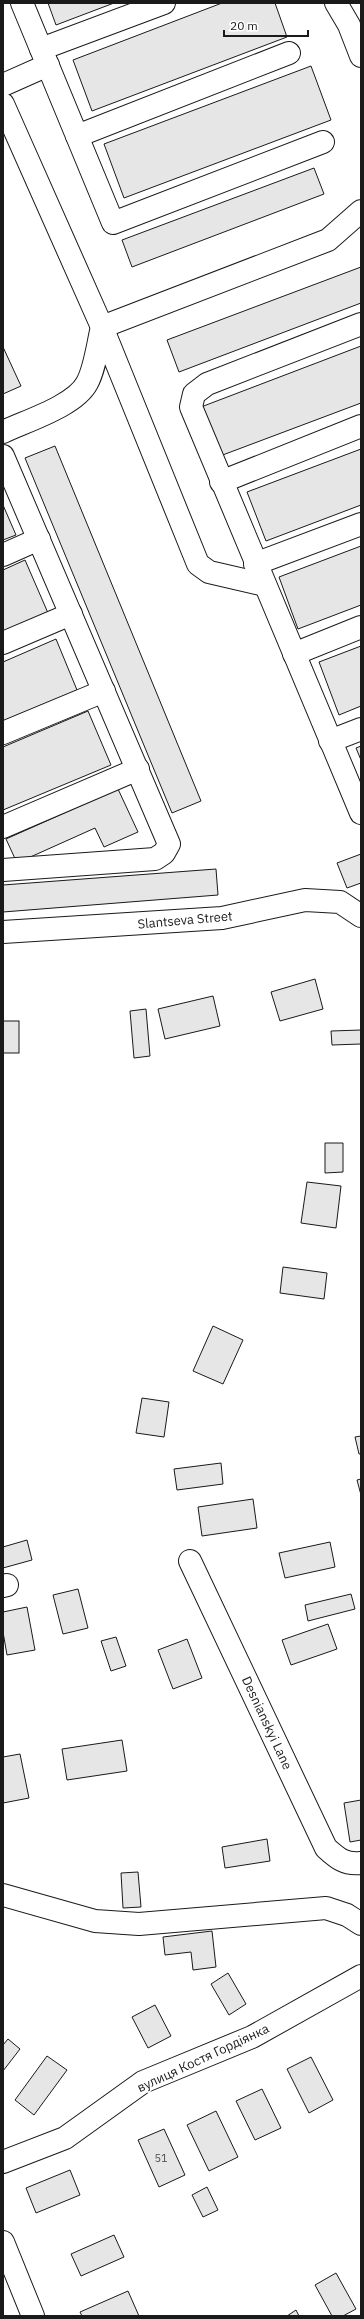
<svg xmlns="http://www.w3.org/2000/svg" width="364" height="2319" font-family="'IBM Plex Sans',sans-serif">
	<style>
		.building { fill: #e6e6e6; stroke: #1a1a1a }
		.lines { fill: none; stroke-linecap: round; stroke-linejoin: round }
		.minor-casing { stroke: #1a1a1a; stroke-width: 24 }
		.minor { stroke: #fff; stroke-width: 22 }
		.labels { text-anchor: middle; dominant-baseline: central; stroke-width: 3; stroke-linejoin: round; paint-order: stroke }
		.number-label { font-size: 11px; fill: #4d4d4d }
		.street-label { font-size: 13px; fill: #1a1a1a; stroke: #fff }
	</style>
	<rect width="100%" height="100%" fill="#fff"/>
	<g class="building">
		<path d="M48,3H114L56,25Z"/>
		<path d="M222,3H275L287,37L92,111L73,60Z"/>
		<path d="M311,66L331,120L124,198L104,144Z"/>
		<path d="M314,168L324,194L132,267L122,240Z"/>
		<path d="M361,267V303L179,372L167,340Z"/>
		<path d="M361,346V403L220,456L201,407Z"/>
		<path d="M3,347L21,386L3,394Z"/>
		<path d="M55,446L201,801L172,813L25,458Z"/>
		<path d="M361,449V505L266,541L247,492Z"/>
		<path d="M3,505L16,535L3,540Z"/>
		<path d="M361,546V605L298,629L279,577Z"/>
		<path d="M25,560L48,613L3,633V570Z"/>
		<path d="M56,639L77,690L3,721V662Z"/>
		<path d="M361,646V706L339,715L319,662Z"/>
		<path d="M88,711L111,765L3,810V747Z"/>
		<path d="M361,746V760L356,748Z"/>
		<path d="M118,789L138,832L104,847L95,828L17,863L6,839Z"/>
		<path d="M361,854V883L347,888L337,863Z"/>
		<path d="M216,869L218,895L3,912V885Z"/>
		<path d="M315,979L323,1009L280,1021L271,992Z"/>
		<path d="M213,996L220,1026L165,1039L158,1009Z"/>
		<path d="M146,1009L150,1056L134,1058L130,1011Z"/>
		<rect x="3" y="1021" width="16" height="32"/>
		<path d="M361,1030V1044L332,1045L331,1031Z"/>
		<path d="M325,1143H343V1172L325,1173Z"/>
		<path d="M307,1182L341,1186L336,1228L301,1223Z"/>
		<path d="M283,1267L327,1273L324,1299L280,1293Z"/>
		<path d="M213,1326L243,1340L223,1384L193,1371Z"/>
		<path d="M142,1398L169,1402L164,1437L136,1433Z"/>
		<path d="M361,1436V1454H359L355,1437Z"/>
		<path d="M221,1463L223,1484L177,1490L174,1469Z"/>
		<path d="M361,1479V1495L357,1480Z"/>
		<path d="M253,1499L257,1528L202,1536L198,1507Z"/>
		<path d="M27,1540L32,1560L3,1568V1547Z"/>
		<path d="M330,1542L335,1567L285,1578L279,1553Z"/>
		<path d="M78,1589L88,1628L63,1634L53,1595Z"/>
		<path d="M351,1594L355,1609L308,1621L305,1605Z"/>
		<path d="M27,1607L35,1650L7,1655L3,1632V1612Z"/>
		<path d="M328,1624L337,1649L291,1665L282,1640Z"/>
		<path d="M116,1637L126,1666L111,1671L101,1641Z"/>
		<path d="M187,1639L202,1678L173,1689L158,1650Z"/>
		<path d="M122,1740L127,1771L67,1780L62,1749Z"/>
		<path d="M20,1754L29,1798L3,1803V1757Z"/>
		<path d="M361,1800V1840L350,1842L344,1803Z"/>
		<path d="M267,1839L270,1861L225,1868L222,1847Z"/>
		<path d="M138,1872L141,1907L123,1908L121,1873Z"/>
		<path d="M212,1931L216,1967L193,1970L191,1952L165,1955L163,1937Z"/>
		<path d="M228,1973L246,2004L229,2015L211,1984Z"/>
		<path d="M155,2005L171,2036L148,2048L132,2017Z"/>
		<path d="M8,2039L20,2049L3,2071V2045Z"/>
		<path d="M47,2056L67,2070L34,2115L15,2100Z"/>
		<path d="M311,2057L333,2100L309,2113L287,2069Z"/>
		<path d="M262,2089L281,2128L255,2140L236,2101Z"/>
		<path d="M216,2111L238,2157L209,2171L187,2125Z"/>
		<path d="M164,2129L185,2175L159,2187L138,2140Z"/>
		<path d="M70,2170L80,2195L36,2213L26,2188Z"/>
		<path d="M207,2187L218,2210L203,2217L192,2195Z"/>
		<path d="M114,2235L124,2257L81,2276L71,2254Z"/>
		<path d="M336,2273L356,2309L343,2316H332L315,2285Z"/>
		<path d="M128,2291L139,2316H82L80,2312Z"/>
		<path d="M296,2310L299,2316H287Z"/>
	</g>
	<g class="lines">
		<defs>
			<g id="minor">
				<path d="M22,3L113,223L323,142"/>
				<path d="M336,3L349,25L361,56"/>
				<path d="M41,49L164,3"/>
				<path d="M3,85L48,65"/>
				<path d="M3,104L102,327L328,240L361,211"/>
				<path d="M77,136L289,53"/>
				<path d="M361,324L207,384L194,394L191,407L361,813"/>
				<path d="M3,432C26,421 75,406 87,383C95,369 98,343 102,327L198,564L209,572L265,585"/>
				<path d="M3,456L169,844L164,853L155,859L3,870"/>
				<path d="M221,482L361,426"/>
				<path d="M3,555L39,539"/>
				<path d="M255,564L361,524"/>
				<path d="M3,643L71,614"/>
				<path d="M294,654L361,627"/>
				<path d="M3,733L104,691"/>
				<path d="M330,741L361,729"/>
				<path d="M3,827L138,769"/>
				<path d="M3,932L222,918L305,900L340,902L361,916"/>
				<path d="M190,1561L326,1848C337,1858 345,1865 361,1863"/>
				<path d="M3,1586L7,1585"/>
				<path d="M3,1895L95,1921L139,1924L326,1908L347,1915L361,1924"/>
				<path d="M3,2162L65,2138L143,2082L252,2037L361,1976"/>
				<path d="M3,2242L33,2316"/>
			</g>
		</defs>
		<use href="#minor" class="minor-casing"/>
		<use href="#minor" class="minor"/>
	</g>
	<g class="labels">
		<g class="number-label">
			<text x="161" y="2158">51</text>
		</g>
		<g class="street-label">
			<text transform="translate(185 920) rotate(-5)">Slantseva Street</text>
			<text transform="translate(267 1723) rotate(65)">Desnianskyi Lane</text>
			<text transform="translate(203 2058) rotate(-25)">вулиця Костя Гордіянка</text>
		</g>
	</g>
	<rect width="364" height="2319" fill="none" stroke="#1a1a1a" stroke-width="8"/>
	<path d="M224 30v6h84v-6" fill="none" stroke="#1a1a1a" stroke-width="2"/>
	<text x="230" y="30" font-size="12" fill="#1a1a1a" stroke="#ffffff" stroke-width="3" paint-order="stroke">20 m</text>
</svg>
